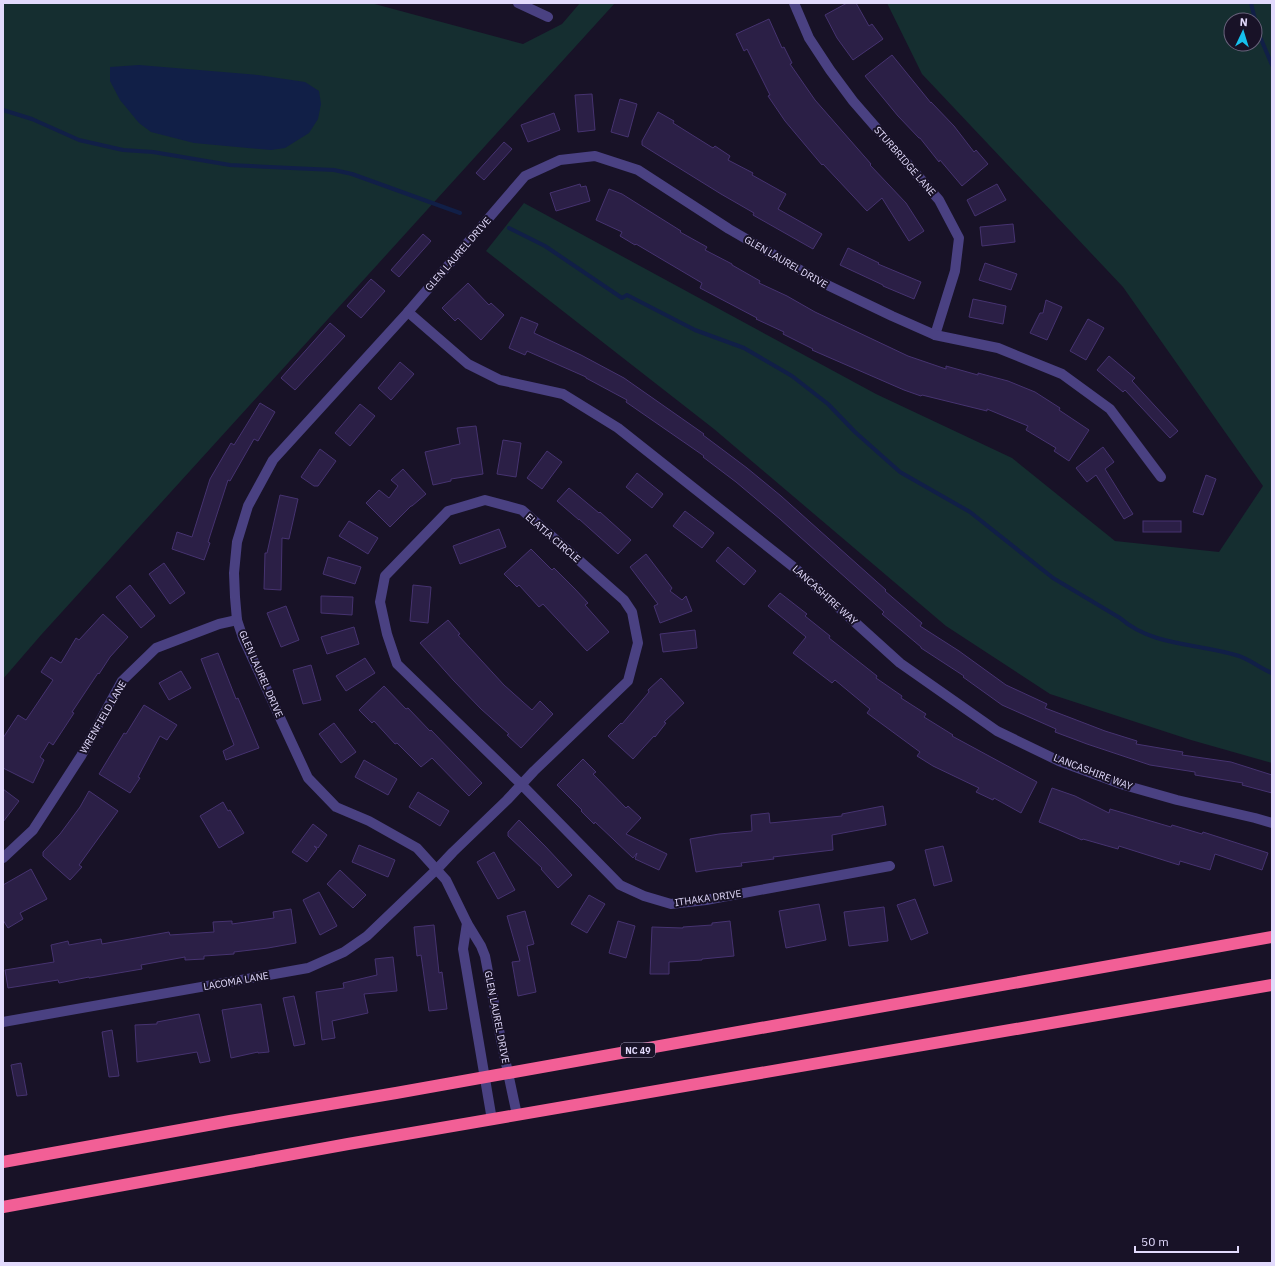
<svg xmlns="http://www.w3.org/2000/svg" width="1275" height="1266" font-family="'IBM Plex Sans',sans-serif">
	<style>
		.green { fill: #152e30; fill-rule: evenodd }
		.water { fill: #111f47 }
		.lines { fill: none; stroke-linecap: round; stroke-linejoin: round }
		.stream { stroke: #111f47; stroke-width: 4 }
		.building { fill: #2b1f46; stroke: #463370 }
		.minor { stroke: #4a4182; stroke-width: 10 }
		.highway { stroke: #f25f96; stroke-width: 12 }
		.labels { text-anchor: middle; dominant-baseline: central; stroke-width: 4; stroke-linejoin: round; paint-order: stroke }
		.shield { fill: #181227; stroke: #a59ebc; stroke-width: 1 }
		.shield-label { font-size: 9px; font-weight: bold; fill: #e2dafc }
		.street-label { font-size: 10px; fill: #e2dafc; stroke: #181227 }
	</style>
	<rect width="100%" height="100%" fill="#181227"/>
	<g class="green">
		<path d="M3,3H371L523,44L562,24L580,3H615L41,635L3,679Z"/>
		<path d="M887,3H1272V763L1191,740L1050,694L946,626L714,429L486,251L524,203L876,394L1012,458L1115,541L1219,552L1263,486L1123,287L922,74ZM1231,20H1255V44H1231Z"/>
	</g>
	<path class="water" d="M139,65L258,75L305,82L319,91L321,104L318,119L309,133L285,148L271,150L194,143L151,132L139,123L120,100L110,81V67Z"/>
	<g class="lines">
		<g class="stream">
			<path d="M1251,3L1258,32L1272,65"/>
			<path d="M3,110L32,119L79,140L123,150L153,152L230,165L334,170L352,174L460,213"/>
			<path d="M509,228L545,246L622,298L627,295L695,330L744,348L792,376L828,404L855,432L900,472L970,512L1053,578L1120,618C1153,647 1199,643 1239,656C1251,660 1261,669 1272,673"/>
		</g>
	</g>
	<g class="building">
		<path d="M847,3H856L869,26L872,24L883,39L853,60L837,38L825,15Z"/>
		<path d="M769,19L782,48L784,47L792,63L790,64L815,100L871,164L870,165L906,203L924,231L909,241L882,198L867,211L823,164L822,165L785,121L768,96L770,95L747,49L744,51L736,34Z"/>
		<path d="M892,55L931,103V102L954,126L974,152L976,150L988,164L962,186L940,160L939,162L920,138H919L898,116L865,76Z"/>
		<path d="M592,94L595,130L578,132L575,95Z"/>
		<path d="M620,99L637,104L628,137L611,132Z"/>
		<path d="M658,112L674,121L673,123L713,148L715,146L730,156L728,160L753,173L752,175L786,194L778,209L822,234L813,249L753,215L754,213L721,194L642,145V141Z"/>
		<path d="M554,113L560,130L528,142L521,125Z"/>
		<path d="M504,142L512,149L484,180L476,173Z"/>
		<path d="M580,184L581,187L586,186L590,201L556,211L550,193Z"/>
		<path d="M997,184L1006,200L975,216L967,200Z"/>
		<path d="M609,189L622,194L681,231L680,232L707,247L705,250L732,264V265L760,281L759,283L787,296L815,312L908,356L946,369V366L978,375V373L1008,381L1035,392L1060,408L1059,410L1089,430L1069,461L1054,451L1056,448L1026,430L1028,426L987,409V411L922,395L921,396L904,390L812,350L813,349L783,334L784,332L756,319L757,318L700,288L702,283L636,244L635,245L620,236L622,232L596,220Z"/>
		<path d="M1013,224L1015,242L982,246L980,227Z"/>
		<path d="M423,234L431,241L399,277L391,270Z"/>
		<path d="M848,248L879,263L878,264L921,282L914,299L883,286V285L840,265Z"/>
		<path d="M985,263L1017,274L1011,290L979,280Z"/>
		<path d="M371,279L385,291L361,318L347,306Z"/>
		<path d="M468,283L489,305L491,303L504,315L481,340L458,318L455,321L442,308Z"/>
		<path d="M973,299L1006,306L1003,324L969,317Z"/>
		<path d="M1046,300L1062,307L1047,340L1030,333L1040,313H1043Z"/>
		<path d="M521,317L538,324L534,333L581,355L624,378L704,434L703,435L747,468L781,496L886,590L885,591L922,623L920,626L959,651L1006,685L1047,704L1045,708L1105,731L1137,741L1136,744L1183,752L1182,755L1231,762L1272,775V793L1242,785L1243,783L1195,775V772L1150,765L1087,744L1055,732L1056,729L1002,705L963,677L964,676L921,648V647L882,614L884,612L780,519L736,482L703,457L704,456L626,402L627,400L586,378V377L527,351L525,355L509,348Z"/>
		<path d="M1088,319L1104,328L1086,360L1070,351Z"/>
		<path d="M330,323L345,336L295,390L281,378Z"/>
		<path d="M1109,356L1135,378L1132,381L1178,431L1170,438L1125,390L1123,392L1097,370Z"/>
		<path d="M400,362L414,374L391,400L378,388Z"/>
		<path d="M260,403L275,412L258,441L254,439L230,481L228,480L208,542L210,543L204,560L172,549L177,532L192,537L210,479L231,443L234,445Z"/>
		<path d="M360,404L375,416L350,446L335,433Z"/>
		<path d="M476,426L483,474L451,479V481L433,485L425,452L460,444L457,428Z"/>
		<path d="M503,440L521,443L516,477L497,474Z"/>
		<path d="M1103,447L1114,462L1105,469L1133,514L1124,519L1096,475L1087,482L1076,468Z"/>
		<path d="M320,449L336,461L318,486H314L301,477Z"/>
		<path d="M547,451L562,462L542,489L527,478Z"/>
		<path d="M403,469L426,494L412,506H411L390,527L366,503L379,490L389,498L398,486L391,480Z"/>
		<path d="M637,473L663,494L652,508L626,487Z"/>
		<path d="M1206,475L1216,479L1203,515L1193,512Z"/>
		<path d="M569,488L599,513L600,512L631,540L618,554L579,519V520L557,501Z"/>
		<path d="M280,495L298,499L289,539L282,538L281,590L264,589L265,553H267Z"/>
		<path d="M685,511L714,533L702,548L673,526Z"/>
		<path d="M349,521L378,538L368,554L339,536Z"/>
		<rect x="1143" y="521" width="38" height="11"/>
		<path d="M499,529L506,547L460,564L453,546Z"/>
		<path d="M728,547L756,571L744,585L716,561Z"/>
		<path d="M531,549L552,570L554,568L575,589L588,603L585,605L609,632L587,651L543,604L539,607L519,585L517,587L504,574Z"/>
		<path d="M646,554L672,588L670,591L682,600L686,596L692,611L660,623L654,606L658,604L630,567Z"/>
		<path d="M328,557L361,567L355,584L323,574Z"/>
		<path d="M164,563L185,593L170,604L149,574Z"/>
		<path d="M130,585L155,616L141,628L116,597Z"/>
		<path d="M413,585L431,587L428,623L410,621Z"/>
		<path d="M780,593L807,614L805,616L830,636L829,638L877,676L876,678L902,696L901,698L926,714L924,717L953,735L952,736L1037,782L1021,813L994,798L993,800L976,792L979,788L933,766L917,756L920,752L867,713L870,709L835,680L832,683L793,653L806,637L768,606Z"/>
		<path d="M321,596L353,597L352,615L321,613Z"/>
		<path d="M286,606L299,640L281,647L267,613Z"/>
		<path d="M103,614L128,637L110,657L99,674L98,673L72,712L74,713L53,745L49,742L40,757L44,760L33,783L3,768V738L18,715L26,720L53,680L41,672L51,657L61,663L76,638L79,640Z"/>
		<path d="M448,620L460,634L458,635L504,685L532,710L540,701L553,714L521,748L507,735L509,734L481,709L454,681L420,643Z"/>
		<path d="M354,627L359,644L327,654L321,637Z"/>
		<path d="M695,630L697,648L663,652L660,634Z"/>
		<path d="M218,653L236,699L238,698L259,748L226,760L223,751L234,745L201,659Z"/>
		<path d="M365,658L375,673L346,691L336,676Z"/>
		<path d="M311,665L321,700L303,704L293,670Z"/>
		<path d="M181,671L191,688L169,700L159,683Z"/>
		<path d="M661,678L684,703L664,722L666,723L655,737L654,736L633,759L608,736L621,723L622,724L649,692L648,690Z"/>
		<path d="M384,686L406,709L408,708L430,731L431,730L482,783L469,796L432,758L421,767L397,743L395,744L374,721L372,723L359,710Z"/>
		<path d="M144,705L177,725L167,740L160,736L138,777L140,778L130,793L99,774L124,733L126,734Z"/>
		<path d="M334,723L356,752L341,763L319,734Z"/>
		<path d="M583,759L596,772L593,774L626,808L628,806L641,818L626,834L667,854L659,870L635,859L637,853L633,858L595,822L594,824L581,811L582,810L557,785Z"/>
		<path d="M364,760L397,779L388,795L355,777Z"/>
		<path d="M1052,788L1075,796L1109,813L1110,809L1171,827L1172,825L1202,834L1203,832L1268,853L1262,870L1215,854L1210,870L1180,861L1179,865L1119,846L1118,849L1083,839L1082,840L1059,830L1039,822Z"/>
		<path d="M3,789L19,801L3,822Z"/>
		<path d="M89,791L118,811L79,865L82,867L70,880L43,856V852L60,834L80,807Z"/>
		<path d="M418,792L449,811L440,826L409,807Z"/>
		<path d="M223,802L228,811L230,810L244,833L219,848L200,816Z"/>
		<path d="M883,806L886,825L832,835L833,850L773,857L774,859L741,863L742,866L714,869L696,872L690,839L719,834L752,831L751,815L769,813L770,823L842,816V814Z"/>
		<path d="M519,820L545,846L572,875L558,888L541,869L542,868L508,836V832Z"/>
		<path d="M313,824L327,835L318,848L314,846L317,849L307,862L292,852Z"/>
		<path d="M359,845L395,860L388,877L352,862Z"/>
		<path d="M943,846L952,881L934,886L925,850Z"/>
		<path d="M494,852L515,890L498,899L477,862Z"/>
		<path d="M31,869L47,899L20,913L23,919L8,928L3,920V885Z"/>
		<path d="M340,870L366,895L353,908L327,884Z"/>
		<path d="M319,892L337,926L320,935L303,900Z"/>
		<path d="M589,895L605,904L587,933L571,924Z"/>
		<path d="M915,899L928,933L911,940L897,905Z"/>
		<path d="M819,904L826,940L786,948L779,911Z"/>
		<path d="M884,907L888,941L849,946L844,912Z"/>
		<path d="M291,909L296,943L268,948L234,952V954L204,956V959L185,960V957L141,965L142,969L89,978V977L59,983L58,980L8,988L5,970L54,962L51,945L68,941L69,945L101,939L102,944L169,932L170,935L214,932L213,922L232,921V924L274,918L273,912Z"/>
		<path d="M525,911L534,944L527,946L536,992L518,996L512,962L520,961L507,916Z"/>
		<path d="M618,921L635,926L626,958L609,953Z"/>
		<path d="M730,921L734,956L702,959V960L669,962V974H650L652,927L683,928V927L712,925V923Z"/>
		<path d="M434,925L439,973L442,972L447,1009L429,1011L421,955L417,956L414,927Z"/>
		<path d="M393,957L397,991L364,994L368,1013L332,1021L335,1038L322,1040L316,992L344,988L343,983L377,975L375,959Z"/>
		<path d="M294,996L305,1044L294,1046L283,998Z"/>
		<path d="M261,1004L269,1052L258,1053V1052L231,1058L222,1010Z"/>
		<path d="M199,1014L210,1061L200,1063L197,1052L137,1062L135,1025L157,1024V1022Z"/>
		<path d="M112,1030L119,1076L109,1077L102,1032Z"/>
		<path d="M21,1063L27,1095L17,1096L11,1065Z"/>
	</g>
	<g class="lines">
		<g class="minor">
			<path d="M518,3L548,17"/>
			<path d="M794,3L809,38L830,70L853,101L939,200L959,238L955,271L935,335"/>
			<path d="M408,312L468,364L500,380L563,394L618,428L796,569L900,663L997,731L1059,761L1124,785L1177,800L1255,818L1272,823"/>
			<path d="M3,858L33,830L81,756L122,681L156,648L219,624L237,620"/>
			<path d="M467,923L463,949L492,1120"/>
			<path d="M3,1022L308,968L344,952L367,936L437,869L453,852L507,800L534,771L628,681L638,643L632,612L624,600L522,510L485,500L448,511L385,576L380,602L387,634L397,664L521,784L620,885L644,896L671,904L706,900L890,866"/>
			<path d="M517,1115L501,1040L485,956L481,946L467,923L446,880L417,848L369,821L336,807L308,778L243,638L237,620L235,597L234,573L237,542L248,506L273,460L408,312L525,176L560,160L595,156L638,170L729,229L821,282L892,316L935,335L998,348L1062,374L1110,409L1161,477"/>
		</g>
		<g class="highway">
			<path d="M3,1162L230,1121L396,1093L1272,937"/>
			<path d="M3,1207L348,1144L1272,985"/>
		</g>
	</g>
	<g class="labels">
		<rect class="shield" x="621" y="1043" width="34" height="14" rx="3"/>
		<g class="shield-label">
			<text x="638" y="1050">NC 49</text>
		</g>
		<g class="street-label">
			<text transform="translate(905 161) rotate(49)">STURBRIDGE LANE</text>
			<text transform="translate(458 254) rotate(-49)">GLEN LAUREL DRIVE</text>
			<text transform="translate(786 262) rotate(30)">GLEN LAUREL DRIVE</text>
			<text transform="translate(553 538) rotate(41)">ELATIA CIRCLE</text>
			<text transform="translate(825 595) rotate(42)">LANCASHIRE WAY</text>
			<text transform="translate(261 674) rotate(66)">GLEN LAUREL DRIVE</text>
			<text transform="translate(103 717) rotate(-60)">WRENFIELD LANE</text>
			<text transform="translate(1093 772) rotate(21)">LANCASHIRE WAY</text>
			<text transform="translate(708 898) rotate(-8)">ITHAKA DRIVE</text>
			<text transform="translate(236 981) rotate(-10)">LACOMA LANE</text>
			<text transform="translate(497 1017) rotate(79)">GLEN LAUREL DRIVE</text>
		</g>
	</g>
	<rect width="1275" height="1266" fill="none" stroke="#e2dafc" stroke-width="8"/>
	<g transform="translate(1243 32) rotate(4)"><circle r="19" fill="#181227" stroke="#69627c"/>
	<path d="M0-3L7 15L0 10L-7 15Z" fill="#16c0ed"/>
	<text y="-6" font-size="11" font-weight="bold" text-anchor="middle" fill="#e2dafc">N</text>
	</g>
	<path d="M1135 1246v6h103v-6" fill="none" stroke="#e2dafc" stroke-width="2"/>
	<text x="1141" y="1246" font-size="12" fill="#e2dafc" stroke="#181227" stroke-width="3" paint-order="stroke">50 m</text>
</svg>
